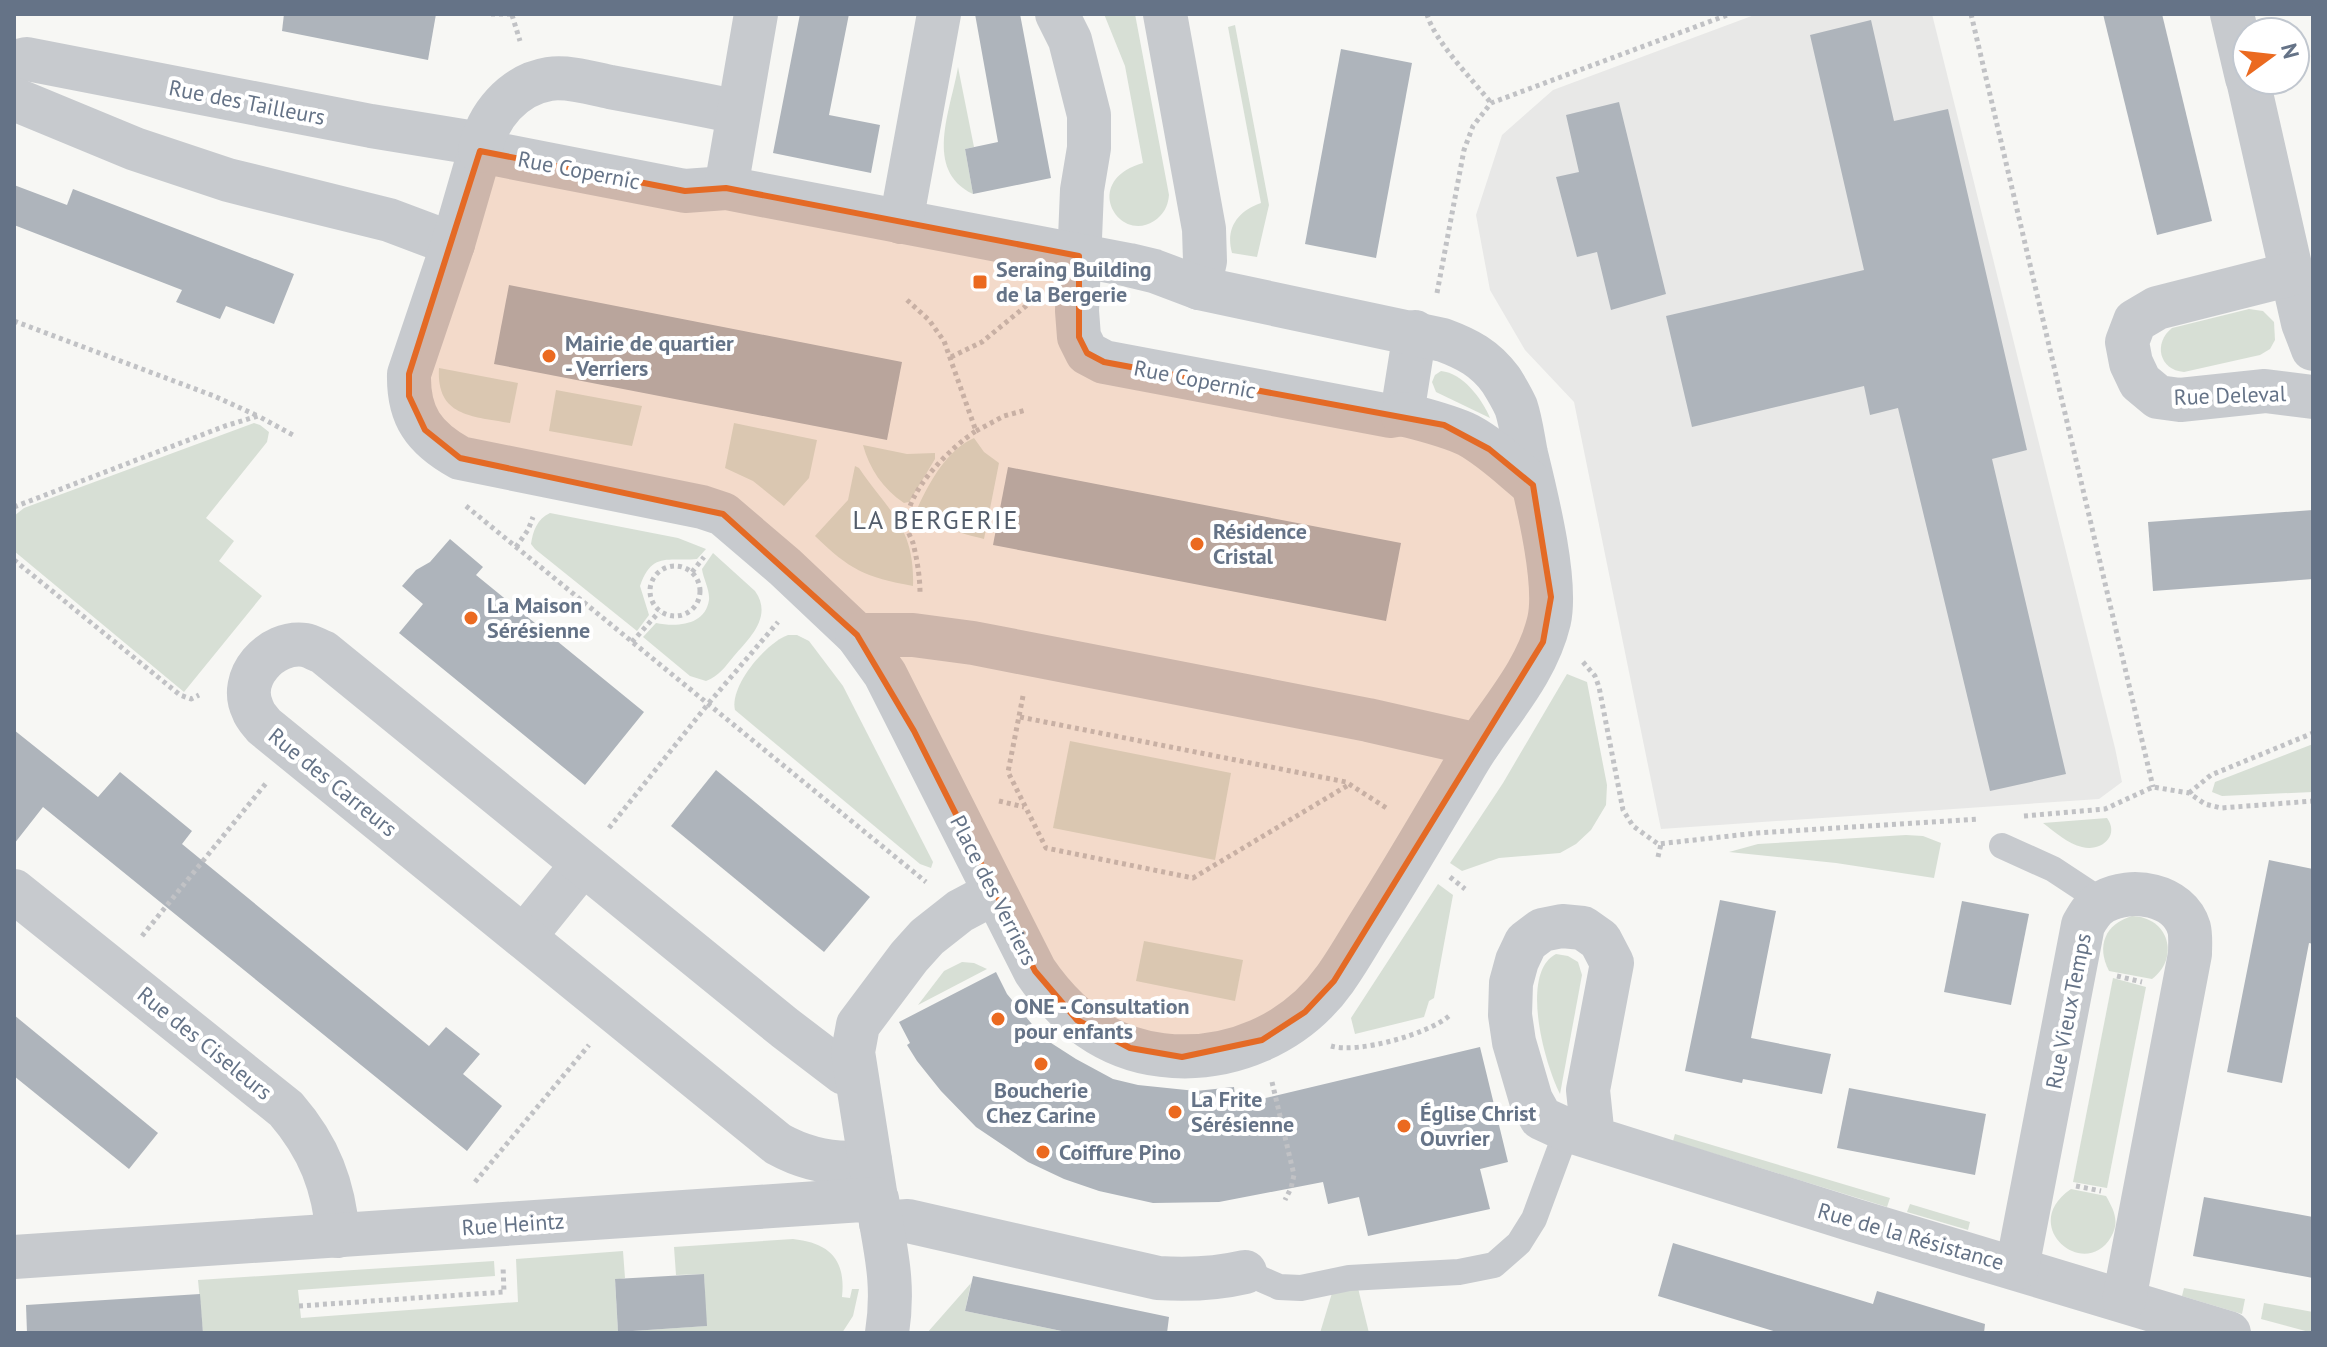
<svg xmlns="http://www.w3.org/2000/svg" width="2327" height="1347" font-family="'PT Sans',sans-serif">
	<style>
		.built { fill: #e8e8e7 }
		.green { fill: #d7dfd5 }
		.building { fill: #aeb4bb }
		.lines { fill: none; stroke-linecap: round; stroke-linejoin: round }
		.path { stroke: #c1c2c5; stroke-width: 5; stroke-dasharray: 4 4; stroke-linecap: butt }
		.service { stroke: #c7cace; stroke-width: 26 }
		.minor { stroke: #c7cace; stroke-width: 44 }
		.marked { fill: #e46a25; fill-opacity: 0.2; stroke: #e46a25; stroke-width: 6; stroke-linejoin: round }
		.poi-dot { fill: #eb6a20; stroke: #fff; stroke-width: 3 }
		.labels { text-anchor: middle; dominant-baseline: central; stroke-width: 8; stroke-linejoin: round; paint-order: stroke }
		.street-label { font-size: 22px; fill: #657387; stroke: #fff }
		.poi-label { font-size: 22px; font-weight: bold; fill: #657387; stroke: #fff; text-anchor: start }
		.quarter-label { font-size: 26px; letter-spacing: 2px; fill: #535d6b; stroke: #fff }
	</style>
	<rect width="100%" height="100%" fill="#f7f7f4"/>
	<path class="built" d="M1757,14H1932L2115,748L2122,782L2099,799L1661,829L1574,402L1525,350L1490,290L1476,215L1502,135L1553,90Z"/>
	<g class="green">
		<path d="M1104,14H1135L1169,195C1168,207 1163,215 1154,221C1119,244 1080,181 1143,163L1125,66Z"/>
		<path d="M1235,25L1269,205L1257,257L1232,253C1225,228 1238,211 1261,203L1228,27Z"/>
		<path d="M958,67L974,147L965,149L973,194C923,170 951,110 958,67Z"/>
		<path d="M2249,309L2263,311L2274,322L2275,340L2270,349L2260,355L2184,372C2159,370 2153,343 2172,328Z"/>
		<path d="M439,368L518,383L510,423C473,416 436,417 439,368Z"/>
		<path d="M1441,371C1463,373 1482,399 1490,418L1436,392L1432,382L1435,375Z"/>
		<path d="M556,390L642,406L632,446L549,431Z"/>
		<path d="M254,423L260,425L269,432L267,442L206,518L234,541L219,561L262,596L184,692L14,551V516L24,508Z"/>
		<path d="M734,423L817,440L809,478L784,506L753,481L725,468Z"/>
		<path d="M974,438L984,452L999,463L984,539C966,534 924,526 918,507C930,481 947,450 974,438Z"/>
		<path d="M863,445L907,454L935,453V459L909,502L904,503C883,489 869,468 863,445Z"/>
		<path d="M855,466L859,468C889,512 915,527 913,586C865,577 850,570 815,536L848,500Z"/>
		<path d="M550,513L678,538L706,549L697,559C669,562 652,551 640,586L649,615L637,631L535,549L531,544C533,531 537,519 550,513Z"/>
		<path d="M713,553L755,591C773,616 750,638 734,656C725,667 719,676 706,681L690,676L643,637L656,623C676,627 705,626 709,600C710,590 703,578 702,569Z"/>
		<path d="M788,635H797L809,641L843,686L933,862L931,868L920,864L735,710C729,686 767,642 788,635Z"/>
		<path d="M1567,674L1587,682L1607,785L1606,805L1591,830L1576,844L1560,853L1499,858L1462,871L1450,863L1503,783Z"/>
		<path d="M1070,741L1231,773L1215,860L1053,828Z"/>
		<path d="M2313,744V792L2222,796L2212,792L2215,782Z"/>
		<path d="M2107,818C2120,836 2101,852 2082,847C2068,844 2055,832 2043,823Z"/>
		<path d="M1906,835L1923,836L1941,843L1934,878L1836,863L1729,852L1758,844Z"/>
		<path d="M1438,884L1453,895L1434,998L1429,1001L1424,1017L1355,1034L1351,1018Z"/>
		<path d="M2132,916C2169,917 2180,958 2152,979L2109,971C2096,946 2105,924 2132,916Z"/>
		<path d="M1144,941L1243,960L1235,1001L1136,981Z"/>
		<path d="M1556,954L1568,956L1578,962L1582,975L1560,1094C1545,1065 1519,973 1556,954Z"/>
		<path d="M962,962L974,963L987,969L918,1005L944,971Z"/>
		<path d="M2113,978L2146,987L2107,1188L2073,1182Z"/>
		<path d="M1675,1134L1890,1198L1887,1207L1673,1141Z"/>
		<path d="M2071,1189L2106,1196C2114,1210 2120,1222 2111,1237C2085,1282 2017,1226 2071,1189Z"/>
		<path d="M1910,1204L1970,1222L1968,1230L1907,1212Z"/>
		<path d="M793,1239C830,1243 846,1260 842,1297L850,1298L852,1289H859L853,1316L842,1333H203L198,1280L494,1261L495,1276L298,1290L301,1318L518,1302L516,1259L623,1251L625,1278L615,1280L618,1332L706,1326L704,1274L676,1275L674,1247Z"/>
		<path d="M971,1283L965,1311L1071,1333H927Z"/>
		<path d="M1358,1288L1369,1333H1320L1332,1293Z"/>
		<path d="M2184,1288L2245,1299L2242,1314L2182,1296Z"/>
		<path d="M2264,1303L2313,1312V1333L2261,1319Z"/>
	</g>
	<g class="building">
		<path d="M284,14H436L428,60L282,31Z"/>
		<path d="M800,14H849L829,115L880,125L871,173L773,153Z"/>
		<path d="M975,14H1020L1051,178L973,194L965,149L998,142Z"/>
		<path d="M2103,14H2162L2212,221L2157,235Z"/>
		<path d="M1871,20L1894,121L1948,109L2027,450L1992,459L2066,774L1990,791L1898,408L1870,415L1864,386L1692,427L1666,316L1864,270L1810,35Z"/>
		<path d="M1341,49L1412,63L1376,258L1305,244Z"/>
		<path d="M1619,102L1666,294L1611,310L1597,252L1577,257L1556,177L1579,172L1566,115Z"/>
		<path d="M14,185L67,205L73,189L294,274L274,324L226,306L220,319L176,302L182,290L14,225Z"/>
		<path d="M509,285L902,362L887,440L494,364Z"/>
		<path d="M1008,467L1401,543L1386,621L993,545Z"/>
		<path d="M2313,510V579L2153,591L2148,522Z"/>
		<path d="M450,539L483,567L476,575L644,712L585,785L399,633L423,604L402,586L416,570L430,562Z"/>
		<path d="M14,730L98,797L120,772L192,831L182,844L429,1046L446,1027L480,1054L463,1074L502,1106L467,1151L43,807L14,844Z"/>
		<path d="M716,770L870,897L824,952L671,826Z"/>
		<path d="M2269,860L2313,869V944L2309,943L2282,1083L2227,1072Z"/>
		<path d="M1720,900L1776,911L1751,1038L1831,1054L1822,1094L1743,1079L1742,1083L1685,1071Z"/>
		<path d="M1962,901L2029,914L2011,1005L1944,992Z"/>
		<path d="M996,972L1007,994L1036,1029L1048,1041L1076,1059L1113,1079L1138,1085L1196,1091L1234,1087L1236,1105L1480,1047L1508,1162L1480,1169L1490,1209L1368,1236L1359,1197L1328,1204L1323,1182L1219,1202L1153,1203L1099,1191L1064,1179L1028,1162L976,1127L941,1091L917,1061L907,1045L910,1043L899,1022Z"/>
		<path d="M14,1015L158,1133L129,1169L14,1076Z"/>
		<path d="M1849,1088L1986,1114L1975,1175L1837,1148Z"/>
		<path d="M2204,1197L2313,1217V1278L2193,1256Z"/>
		<path d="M1673,1243L1873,1304L1877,1291L1985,1324L1984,1333H1780L1658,1296Z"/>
		<path d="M704,1274L707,1326L618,1332L615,1279Z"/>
		<path d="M973,1276L1169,1317L1167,1333H1071L965,1311Z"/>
		<path d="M200,1294L203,1333H27L26,1305Z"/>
	</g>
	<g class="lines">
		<g class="path">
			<path d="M491,14H512"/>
			<path d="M1427,14C1434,41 1473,80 1491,103"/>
			<path d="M1971,14L2153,787"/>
			<path d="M512,15L520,41"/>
			<path d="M1437,293L1464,150L1473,126L1491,103L1730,14"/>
			<path d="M907,300L929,320L944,341L976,431C951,447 904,493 907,525C907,531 911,538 913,543C917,559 920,577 920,593"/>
			<path d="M14,321L214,396L258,416"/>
			<path d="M951,357L982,342L1032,301"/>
			<path d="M976,431L1004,416L1026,410"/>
			<path d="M466,506L926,882"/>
			<path d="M14,507L225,426L258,416L293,435"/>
			<path d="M516,547L528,530L533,517"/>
			<path d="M14,560L180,695L191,699L199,695"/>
			<circle cx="675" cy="591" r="25"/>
			<path d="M692,572L704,557"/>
			<path d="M632,642L659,612"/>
			<path d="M1583,662L1595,676L1599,687L1623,810L1633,826L1658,844L1757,833L1978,819"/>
			<path d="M1023,696L1008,772L1046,848L1193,878L1350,784"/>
			<path d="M1020,717L1346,782L1388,809"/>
			<path d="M2189,793L2211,775L2313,733"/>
			<path d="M999,801L1024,807"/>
			<path d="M2024,816L2105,809L2153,787L2189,793L2205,804L2221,808L2313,801"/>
			<path d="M609,828L708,704L778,622"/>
			<path d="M1658,857L1661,844"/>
			<path d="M1450,877L1465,889"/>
			<path d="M142,936L267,782"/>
			<path d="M2117,976L2142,982"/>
			<path d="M1331,1046C1358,1054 1428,1034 1449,1016"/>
			<path d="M1272,1082L1294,1175L1291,1188L1285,1200"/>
			<path d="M475,1182L589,1045"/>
			<path d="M2076,1186L2101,1191"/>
			<path d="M299,1306L504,1292L503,1266"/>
		</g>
		<g class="service">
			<path d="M2002,846L2053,869L2103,902"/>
			<path d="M1245,1272L1279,1287L1301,1288L1349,1278L1459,1272L1494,1265L1519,1243L1534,1219L1567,1130"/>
		</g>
		<g class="minor">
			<path d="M1057,14L1070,40L1089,115V148L1082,190L1077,311L1079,337L1087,353L1104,362L1390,416L1402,414L1415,332"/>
			<path d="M1165,14L1204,229L1205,261L1199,288"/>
			<path d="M2232,14L2247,78"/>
			<path d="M14,62L27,59L371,126L481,144"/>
			<path d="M2248,80L2303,323L2313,349"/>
			<path d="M14,99L135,149L228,180L389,220L453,244"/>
			<path d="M480,151L685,191L726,188L1129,265L1154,271L1199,288L1443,340C1467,349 1485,358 1501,380C1506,388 1512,398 1516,407C1521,422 1523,439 1526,454C1536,495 1558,582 1549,621C1538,667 1507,703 1481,741C1470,756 1462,772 1452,788C1425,833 1399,878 1371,922C1359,941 1348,961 1335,979C1296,1034 1229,1063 1162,1055C1107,1049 1065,1015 1035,971L885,674L857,635L785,567L723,514L702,507L460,458C424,438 408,416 409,374L453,244Z"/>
			<path d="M480,151C487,116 513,85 549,79C568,76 591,83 610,87C653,95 695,103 738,112"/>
			<path d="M726,188L756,14"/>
			<path d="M901,222L939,14"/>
			<path d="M2291,274L2157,308L2135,321L2127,342L2131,363L2140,382L2158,397L2180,400L2265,391L2313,397"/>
			<path d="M1402,414C1424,420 1447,425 1468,435C1492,448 1512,468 1533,485"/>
			<path d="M857,635H913L973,643L1368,720L1478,745"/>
			<path d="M14,891L286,1109C319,1147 334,1186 338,1236"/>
			<path d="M524,937L582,865"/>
			<path d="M856,1075L844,1073L785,1028L323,652C317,650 311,646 305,645C271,640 237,678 253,710C255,716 260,721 264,726L778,1144C807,1160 837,1166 870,1161"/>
			<path d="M1593,1138L1588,1090L1612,963L1600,940L1583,928L1562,926L1542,930L1526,942L1517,961L1511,983L1510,1015L1514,1042L1531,1100L1541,1118L1567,1130L1853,1220L2229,1333"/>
			<path d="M875,1192L853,1052L858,1025L909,957L927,937L960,911L994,893"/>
			<path d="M881,1223L908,1221L1158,1278C1189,1280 1215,1279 1245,1272"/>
			<path d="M14,1257L877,1199C885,1249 895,1282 887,1333"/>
			<path d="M2017,1268L2083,925C2088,916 2093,907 2103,902C2131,886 2179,894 2189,928C2191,936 2190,946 2190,954L2124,1300"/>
		</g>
	</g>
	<path class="marked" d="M480,151L685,191L726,188L1079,256V337L1087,353L1104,362L1444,425L1489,449L1533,485L1551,597L1543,642L1334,981L1305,1012L1262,1040L1182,1057L1130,1048L1077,1020L1035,971L914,731L857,635L723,514L460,458L425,430L409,396V374Z"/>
	<g class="poi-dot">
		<rect x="972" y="274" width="16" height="16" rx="4"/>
		<circle cx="549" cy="356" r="8"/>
		<circle cx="1197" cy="544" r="8"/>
		<circle cx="471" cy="618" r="8"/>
		<circle cx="998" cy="1019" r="8"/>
		<circle cx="1041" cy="1064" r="8"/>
		<circle cx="1175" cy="1112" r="8"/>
		<circle cx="1404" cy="1126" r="8"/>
		<circle cx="1043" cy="1152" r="8"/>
	</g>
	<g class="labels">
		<g class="street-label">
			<text transform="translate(247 102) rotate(11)">Rue des Tailleurs</text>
			<text transform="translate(579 170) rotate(11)">Rue Copernic</text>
			<text transform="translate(1195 379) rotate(11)">Rue Copernic</text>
			<text transform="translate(2230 395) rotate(-2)">Rue Deleval</text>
			<text transform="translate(333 782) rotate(39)">Rue des Carreurs</text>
			<text transform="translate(994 890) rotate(63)">Place des Verriers</text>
			<text transform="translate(2068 1011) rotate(-79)">Rue Vieux Temps</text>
			<text transform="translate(205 1043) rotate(39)">Rue des Ciseleurs</text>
			<text transform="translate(513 1224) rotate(-4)">Rue Heintz</text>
			<text transform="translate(1911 1236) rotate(16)">Rue de la Résistance</text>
		</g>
		<g class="poi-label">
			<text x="996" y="269">Seraing Building<tspan x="996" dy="25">de la Bergerie</tspan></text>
			<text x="565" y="343">Mairie de quartier<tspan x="565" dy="25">- Verriers</tspan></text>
			<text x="1213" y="531">Résidence<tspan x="1213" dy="25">Cristal</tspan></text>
			<text x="487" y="605">La Maison<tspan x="487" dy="25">Sérésienne</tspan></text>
			<text x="1014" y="1006">ONE - Consultation<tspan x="1014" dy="25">pour enfants</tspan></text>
			<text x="1041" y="1090" text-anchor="middle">Boucherie<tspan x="1041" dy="25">Chez Carine</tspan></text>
			<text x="1191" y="1099">La Frite<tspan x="1191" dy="25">Sérésienne</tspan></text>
			<text x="1420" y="1113">Église Christ<tspan x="1420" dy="25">Ouvrier</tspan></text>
			<text x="1059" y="1152">Coiffure Pino</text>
		</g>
		<g class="quarter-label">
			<text x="936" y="519">LA BERGERIE</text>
		</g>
	</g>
	<rect width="2327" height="1347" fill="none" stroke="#657387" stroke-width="32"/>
	<g transform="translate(2271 56) rotate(75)"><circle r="38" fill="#ffffff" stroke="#c1c7cf" stroke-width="2"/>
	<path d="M0-6L14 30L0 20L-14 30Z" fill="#eb6a20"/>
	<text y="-12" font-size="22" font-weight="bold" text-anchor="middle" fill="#657387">N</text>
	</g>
</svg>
